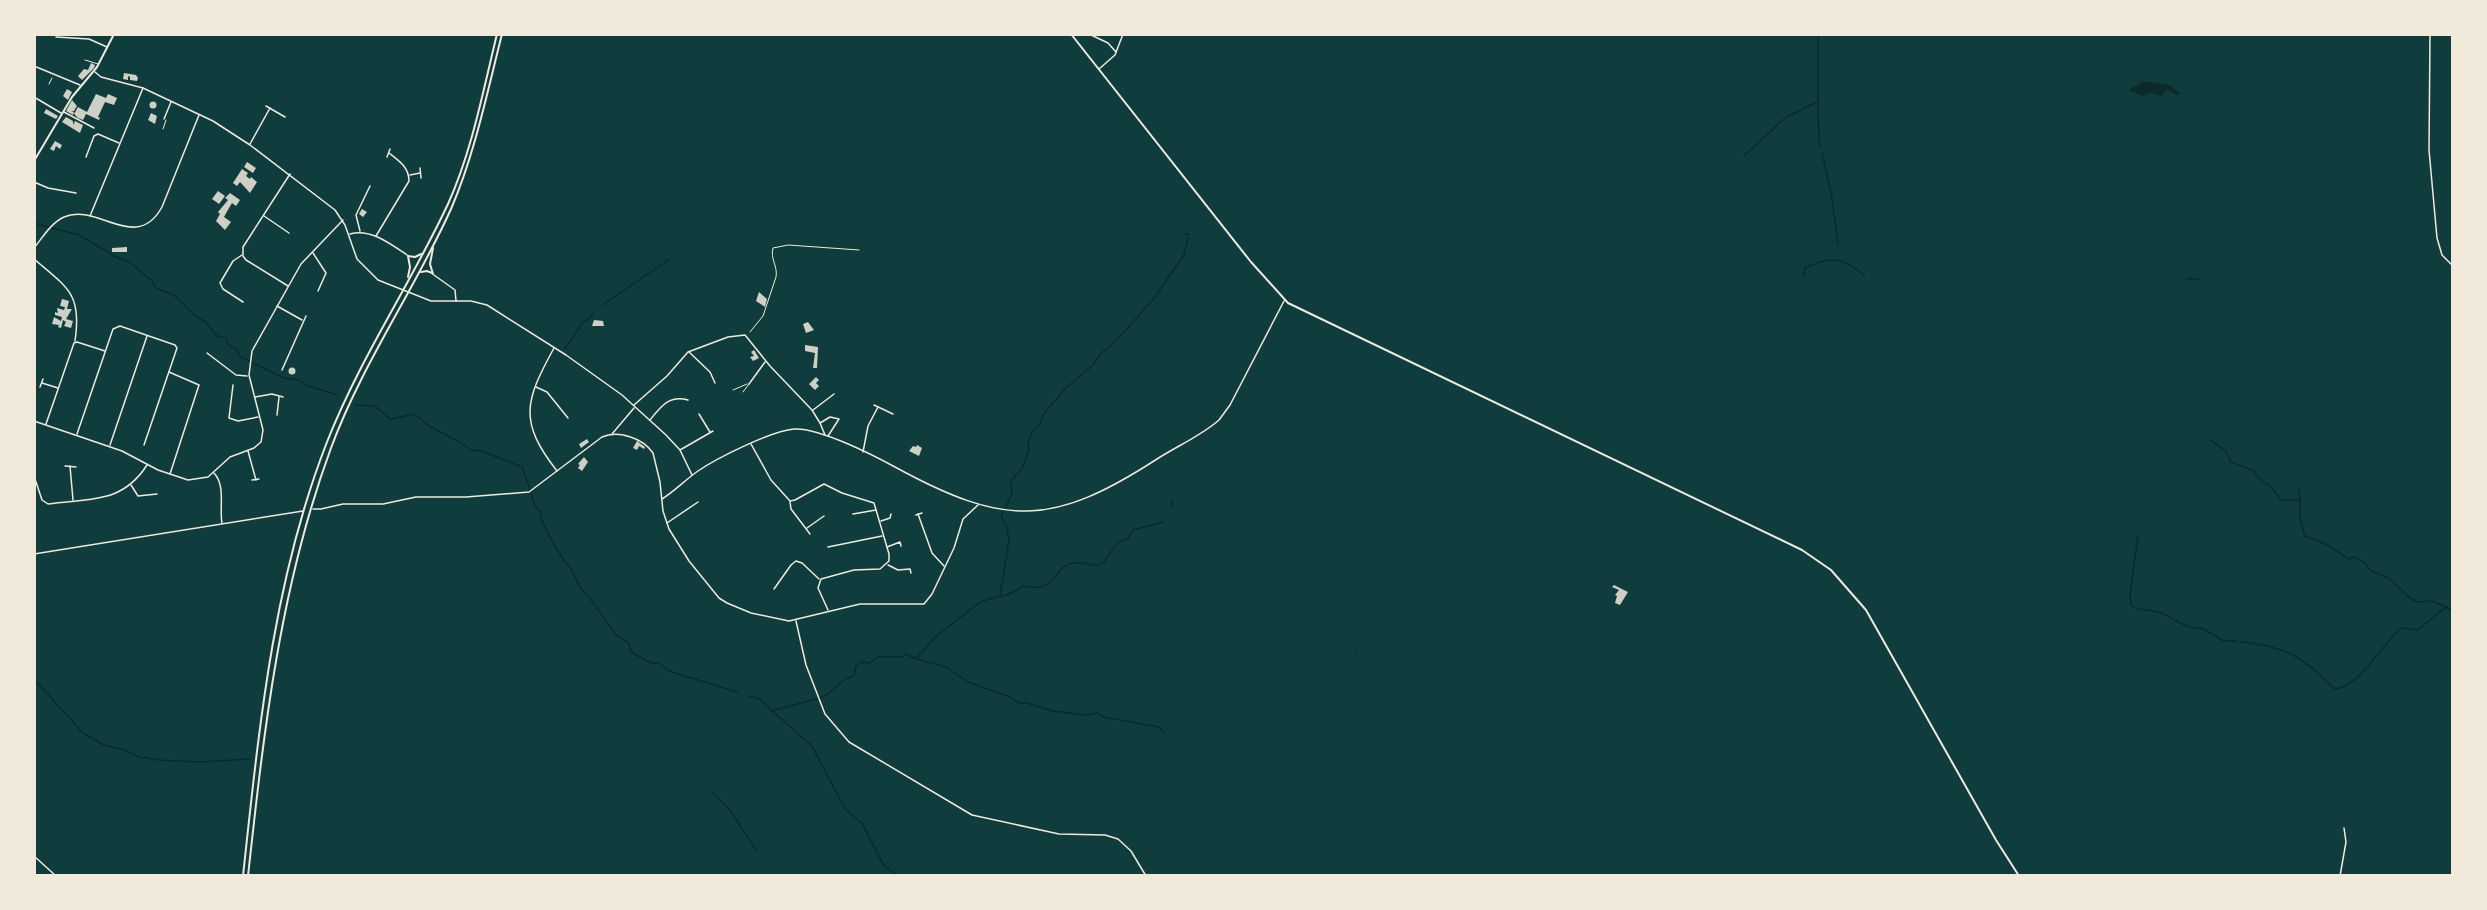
<svg xmlns="http://www.w3.org/2000/svg" width="2487" height="910" font-family="'PT Serif',serif">
	<style>
		.water { fill: #0a2a2b }
		.lines { fill: none; stroke-linecap: round; stroke-linejoin: round }
		.stream { stroke: #0a2a2b; stroke-width: 1.5 }
		.building { fill: #cfcfc3 }
		.path { stroke: #f1e9da; stroke-width: 1 }
		.service { stroke: #f1e9da; stroke-width: 1 }
		.minor { stroke: #f1e9da; stroke-width: 1.5 }
		.tertiary { stroke: #f1e9da; stroke-width: 1.5 }
		.secondary { stroke: #f1e9da; stroke-width: 1.5 }
		.primary { stroke: #f1e9da; stroke-width: 2 }
		.trunk { stroke: #f1e9da; stroke-width: 2 }
	</style>
	<rect width="100%" height="100%" fill="#0f3d3e"/>
	<path class="water" d="M2144,81L2169,85L2181,94L2176,95L2167,89L2161,96L2151,93L2143,96L2130,91V89Z"/>
	<g class="lines">
		<g class="stream">
			<path d="M1818,34V120L1820,147"/>
			<path d="M1822,153L1831,192L1838,245"/>
			<path d="M1744,156L1785,118L1817,102"/>
			<path d="M34,223L79,235L116,257L131,263L152,281L156,288L175,296L195,316L206,322L217,336L226,338L228,345L237,349L239,356L284,378L299,380L308,386L338,395"/>
			<path d="M1804,277L1805,268C1831,256 1842,257 1864,275"/>
			<path d="M2186,279H2192"/>
			<path d="M2193,279L2199,280"/>
			<path d="M602,305L670,259"/>
			<path d="M565,349L583,322L587,320L593,313"/>
			<path d="M356,405L375,406L390,419L415,414C431,432 454,435 472,451L479,450L522,467L530,489"/>
			<path d="M2210,440L2225,450L2231,462L2254,471L2263,483L2268,484L2282,500H2300V518L2305,536L2328,545L2349,559L2354,557L2364,562L2371,571L2390,579L2411,599L2418,602L2432,601L2452,610"/>
			<path d="M2299,489L2300,500"/>
			<path d="M531,493L535,506L541,512C540,525 557,548 563,559C565,563 569,566 572,570C576,579 581,592 589,597L616,635L629,643L631,652L651,663H659L669,671L737,692"/>
			<path d="M1172,506V500"/>
			<path d="M1006,507L1012,493L1011,481L1021,470L1029,451L1028,442L1033,431L1040,425L1043,415L1065,389L1094,364L1100,354L1115,342L1152,301L1184,255L1189,234H1184"/>
			<path d="M1000,596L1009,540L1007,528L1001,517L1003,512"/>
			<path d="M2135,608L2131,605L2130,593L2138,536"/>
			<path d="M2138,609C2145,610 2155,610 2162,613C2174,619 2189,631 2202,628L2224,641H2237"/>
			<path d="M2241,642C2289,647 2300,656 2335,689C2359,687 2381,646 2399,630L2403,628L2418,630L2447,606"/>
			<path d="M1356,654L1357,652"/>
			<path d="M917,659L946,667L968,682L1010,697L1019,703H1027L1052,711L1087,715L1097,713L1104,717L1159,727L1164,733"/>
			<path d="M34,679L83,733L104,745L125,750L139,757L159,760L199,762L250,759"/>
			<path d="M749,696L759,699L812,746L845,809L862,823L884,866L899,876"/>
			<path d="M771,711L824,697L845,679L854,676L856,666L861,662L869,663L878,657H902L906,654L916,659L935,637L979,603C996,594 1005,600 1022,586C1059,595 1052,564 1075,563C1082,562 1092,565 1099,566C1114,556 1111,541 1127,540L1133,530L1163,522"/>
			<path d="M713,792L732,813L756,850"/>
		</g>
	</g>
	<g class="building">
		<path d="M91,63L95,65L94,68L82,80L78,76L84,69L88,70Z"/>
		<path d="M124,73L136,75L138,78L137,81L130,80V77L128,76V80L123,79Z"/>
		<path d="M67,89L72,92L68,100L63,96Z"/>
		<path d="M96,94L106,98L108,94L117,98L114,105L105,102L98,117L100,118L99,120L86,114L83,120L78,118L74,114L78,107L87,112Z"/>
		<path d="M72,100L77,106L74,111H71L74,112L73,115L66,111Z"/>
		<circle cx="153" cy="105" r="3.5"/>
		<path d="M46,109L58,116L56,119L44,113Z"/>
		<path d="M151,113L157,116L155,124L148,120Z"/>
		<path d="M66,117L73,121V125L75,121L83,125L80,133L62,122Z"/>
		<path d="M55,141L62,145L60,149L56,146L54,151L50,149Z"/>
		<path d="M247,162L256,168L253,173L244,167Z"/>
		<path d="M242,169L248,173L246,176L250,179L251,177L257,182L250,193L240,182L237,186L233,183Z"/>
		<path d="M218,191L225,196L219,204L212,199Z"/>
		<path d="M230,193L240,200L236,206L232,203L229,208L224,217L231,222L225,230L216,221L220,214L218,212L228,200L225,198Z"/>
		<path d="M362,209L367,212L363,217L359,214Z"/>
		<path d="M127,247V252H112V248Z"/>
		<path d="M759,292L767,299L765,307L756,301Z"/>
		<path d="M62,299L69,301L67,309H72L66,319L73,321L71,328L64,326L66,322L63,320L61,328L58,327L59,325L52,324L54,317L61,321L62,317L55,315V312L58,313L57,308L64,310L65,307L60,306Z"/>
		<path d="M594,320L603,321L604,326H592Z"/>
		<path d="M808,322L814,330L806,333L803,324Z"/>
		<path d="M805,345L818,347L817,368H813L815,353L805,351Z"/>
		<path d="M754,350L759,358L753,361L750,357L754,356L751,352Z"/>
		<circle cx="292" cy="371" r="3.5"/>
		<path d="M816,377L819,380L816,383L819,386L815,390L809,384Z"/>
		<path d="M587,439L589,442L581,448L579,444Z"/>
		<path d="M637,441L645,447L644,449L639,446L637,450L633,448Z"/>
		<path d="M917,445L922,448L919,456L909,451L913,446L916,447Z"/>
		<path d="M584,457L588,462L582,471L578,468L580,465L578,464Z"/>
		<path d="M1614,585L1628,592L1620,605L1615,603L1617,596L1615,595L1619,590L1612,587Z"/>
	</g>
	<g class="lines">
		<g class="path">
			<path d="M49,84L52,78"/>
			<path d="M750,332L763,316L776,277C778,266 770,259 773,248L788,245L859,250"/>
		</g>
		<g class="service">
			<path d="M85,60L98,64"/>
			<path d="M163,129L166,120"/>
			<path d="M733,390L747,384"/>
			<path d="M743,392L749,384"/>
		</g>
		<g class="minor">
			<path d="M1089,34L1108,43L1116,52"/>
			<path d="M56,37L89,39L107,47"/>
			<path d="M1099,69L1115,55L1123,34"/>
			<path d="M34,97L61,113"/>
			<path d="M266,106L285,117"/>
			<path d="M64,112L94,128"/>
			<path d="M164,119L171,102"/>
			<path d="M250,144L270,108"/>
			<path d="M86,157L94,136L98,134L119,143"/>
			<path d="M387,157L390,149"/>
			<path d="M420,168L421,178"/>
			<path d="M410,175L420,173"/>
			<path d="M34,182L48,188L76,193"/>
			<path d="M90,216L143,88"/>
			<path d="M264,216L289,233"/>
			<path d="M360,231L356,215L370,186"/>
			<path d="M376,236L409,181C409,167 399,161 389,153"/>
			<path d="M34,248C43,237 51,223 64,217C97,202 136,254 162,207L199,115"/>
			<path d="M313,253L326,273L318,291"/>
			<path d="M242,255L233,261L220,283L223,289L243,302"/>
			<path d="M243,255V247L290,174"/>
			<path d="M243,256L246,260L288,286"/>
			<path d="M34,259C68,288 82,294 75,341"/>
			<path d="M277,306L302,320"/>
			<path d="M34,348H35"/>
			<path d="M554,348C525,401 518,421 557,471"/>
			<path d="M689,352L710,372L715,383"/>
			<path d="M207,353L236,375L247,376"/>
			<path d="M282,370L306,316"/>
			<path d="M169,372L199,385L170,474"/>
			<path d="M42,383L58,388"/>
			<path d="M749,384L765,362"/>
			<path d="M233,385L229,418L238,421L258,417"/>
			<path d="M40,387L43,379"/>
			<path d="M536,387L547,392L568,418"/>
			<path d="M255,397L272,394L283,397"/>
			<path d="M634,405L667,376L688,352L728,337L745,335L770,366L812,410L820,423"/>
			<path d="M874,405L893,414"/>
			<path d="M813,410L834,394"/>
			<path d="M699,414L710,432"/>
			<path d="M277,415L279,397"/>
			<path d="M650,420C661,406 669,395 688,400"/>
			<path d="M34,421L122,451L158,470L188,480L208,477L230,457L254,448L261,442L263,430L249,375L252,351L301,264L343,220"/>
			<path d="M46,424L74,343L77,342L105,351"/>
			<path d="M77,434L113,329L120,326L175,345L177,348L144,445"/>
			<path d="M612,434L634,408"/>
			<path d="M825,435L820,423L830,417L839,419L828,436"/>
			<path d="M751,444L771,480L790,501L795,500L824,484L842,493L874,503L889,554V561L880,569L854,570L821,579L818,588L828,610"/>
			<path d="M110,445L147,336"/>
			<path d="M680,450L713,431"/>
			<path d="M248,451L256,480"/>
			<path d="M863,452L868,426L878,407"/>
			<path d="M65,466L76,467"/>
			<path d="M70,466L73,500"/>
			<path d="M214,473C226,486 219,507 222,523"/>
			<path d="M34,476L42,500L48,504C90,498 122,504 147,465"/>
			<path d="M252,480L259,479"/>
			<path d="M131,485L138,496L157,494"/>
			<path d="M790,502L791,509L810,534"/>
			<path d="M313,509H321L343,504H383L416,497H466L529,492L602,437C618,430 643,438 653,453L660,482L663,511L669,529L689,561L719,598L727,603L751,613L789,621L860,604H924L932,594L954,548L963,519L978,505"/>
			<path d="M853,514L876,510"/>
			<path d="M918,514L932,553L944,566"/>
			<path d="M916,515L922,513"/>
			<path d="M881,521L890,518L891,514"/>
			<path d="M667,523L698,502"/>
			<path d="M807,528L824,516"/>
			<path d="M828,547L882,536"/>
			<path d="M887,547L900,542L901,546"/>
			<path d="M34,554L303,511"/>
			<path d="M888,565L898,570L910,569L911,573"/>
			<path d="M774,589L791,565L796,561L802,563L819,579"/>
			<path d="M796,621L806,665L825,714L849,742L972,815L1059,834L1105,835L1118,839L1131,851L1146,876"/>
			<path d="M2340,876L2346,842L2344,828"/>
		</g>
		<g class="tertiary">
			<path d="M2430,34L2429,150L2437,238L2442,255L2452,265"/>
			<path d="M95,72L101,77L143,88L213,121L250,145L335,210L345,225L357,259L378,280L431,301H471L487,305L566,355L622,395L666,435L680,450L692,475"/>
			<path d="M350,234C370,228 391,244 407,255"/>
			<path d="M434,275L455,290L456,301"/>
			<path d="M662,499C675,491 685,480 698,471C717,458 771,431 794,429C818,427 873,455 895,467C1005,527 1052,527 1157,459C1177,446 1201,436 1219,420L1230,405L1284,301"/>
		</g>
		<g class="secondary">
			<path d="M34,66L80,85"/>
			<path d="M34,856L56,876"/>
		</g>
		<g class="primary">
			<path d="M1071,34L1251,262L1288,303L1802,550L1831,570L1866,610L1996,840L2019,876"/>
			<path d="M34,161L72,97L97,67L114,34"/>
		</g>
		<g class="trunk">
			<path d="M421,272L427,271L432,273"/>
			<path d="M433,274L430,264L433,248"/>
			<path d="M408,277L410,267L408,256L415,257L421,254"/>
			<path d="M243,876C259,729 273,580 327,442C360,358 410,285 448,204C472,151 483,91 497,34"/>
			<path d="M248,876C264,730 280,586 331,448C362,364 414,291 451,209C475,153 487,93 502,34"/>
		</g>
	</g>
	<rect width="2487" height="910" fill="none" stroke="#f1e9da" stroke-width="72"/>
</svg>
